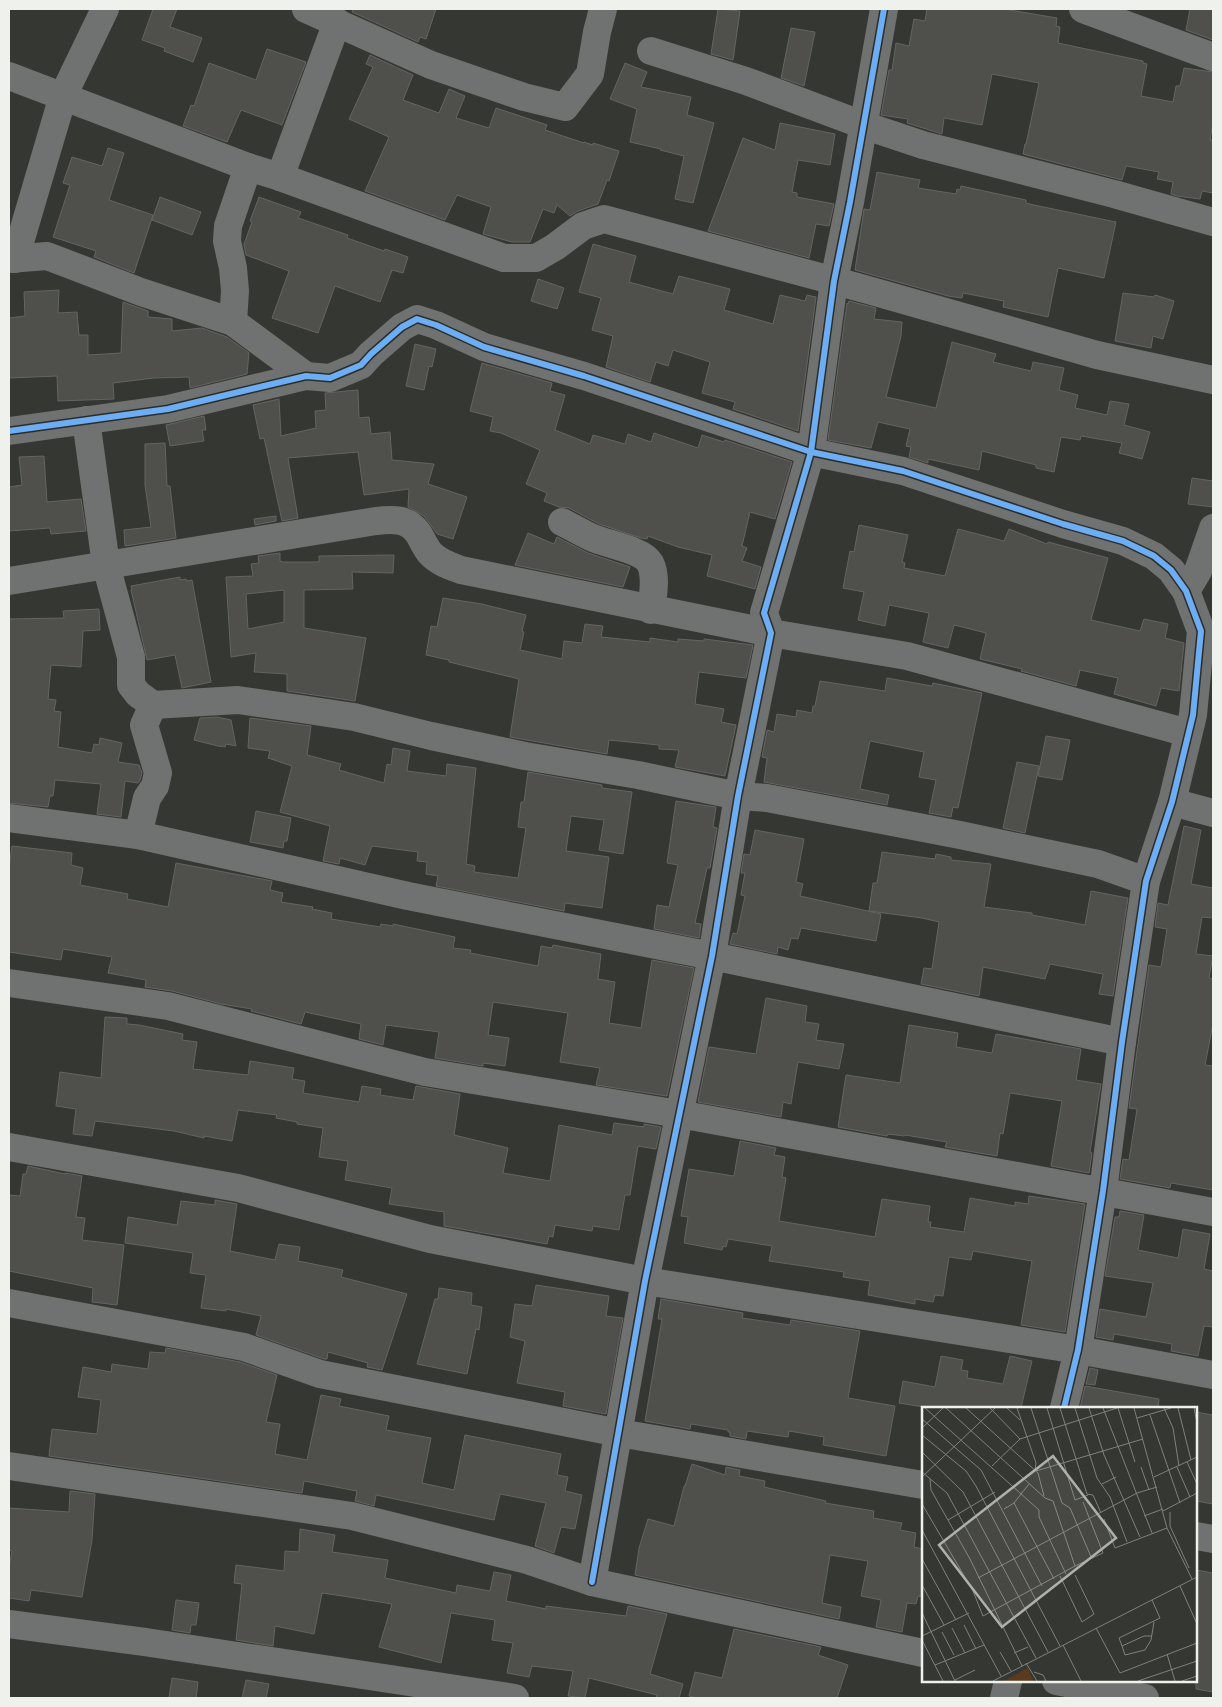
<svg xmlns="http://www.w3.org/2000/svg" width="1222" height="1707" font-family="'Nunito Sans',sans-serif">
	<style>
		.building { fill: #4f504c; stroke: #646460; fill-rule: evenodd }
		.lines { fill: none; stroke-linecap: round; stroke-linejoin: round }
		.minor { stroke: #707271; stroke-width: 28 }
		.cycleway-casing { stroke: #2b2e28; stroke-width: 9 }
		.cycleway { stroke: #6dadf4; stroke-width: 6 }
		.inset-road { fill: none; stroke: #7f817d; stroke-width: 1 }
		.view { fill: #aeb0ac; fill-opacity: 0.15; stroke: #aeb0ac; stroke-width: 2.5 }
		.inset-edge { fill: none; stroke: #eff1ed; stroke-width: 2.5 }
	</style>
	<rect width="100%" height="100%" fill="#353732"/>
	<g class="building">
		<path d="M153,9H177L170,27L202,38L193,62L164,51L165,48L142,40Z"/>
		<path d="M353,9H436L426,39L420,37L418,42L352,12Z"/>
		<path d="M718,9L740,11L733,60L711,54Z"/>
		<path d="M927,9H1004L1057,18L1056,26L1060,27L1058,43L1143,61V63L1147,64L1141,96L1173,102L1176,86H1180L1184,68L1213,72V123L1210,140H1213V193L1202,191L1200,199L1177,196L1171,194L1173,182L1157,179L1159,172L1126,166L1122,180L1023,154L1025,144H1026L1039,83L992,74L982,125L944,118L942,134L907,123L908,119L881,115L889,70H892L896,43L909,46L914,19L925,21Z"/>
		<path d="M1190,9H1213V40L1186,30Z"/>
		<path d="M791,28L815,32L804,86L781,78Z"/>
		<path d="M267,49L306,62L282,125L241,110L227,142L183,126L191,105L194,106L209,63L256,80Z"/>
		<path d="M370,55L413,75L403,100L439,113L449,89L465,96L456,118L489,128L496,108L547,125L545,130L584,143V142L593,145V143L619,151L609,181L607,180L598,204L578,211L570,216L557,205L554,213L543,209L530,242H512L483,234L491,207L457,195L445,220L365,191L389,137L349,119L373,67L366,64Z"/>
		<path d="M625,63L647,72L641,87L691,97L687,115L714,123L693,203L675,199L684,156L660,150L661,149L630,142L637,109L610,99Z"/>
		<path d="M780,123L835,134L830,165L798,160L792,192L797,193V197L834,204L829,226L816,224L809,258L708,231L743,138L775,150Z"/>
		<path d="M108,148L124,153L109,200L153,215L134,273L94,257L96,251L53,237L70,185L63,183L72,157L102,166Z"/>
		<path d="M877,172L920,180L918,188L956,194L957,189L960,190L961,186L1026,200V203L1034,205L1116,222L1104,278L1058,268L1048,317L1003,307L1004,301L963,293L962,298L948,296L855,270L864,209L870,210Z"/>
		<path d="M160,197L201,212L192,235L152,220Z"/>
		<path d="M259,197L301,212L298,218L348,235L347,238L384,251L385,249L408,257L403,273L392,270L380,302L335,286L318,333L272,318L289,271L246,255L244,244L252,222L250,221Z"/>
		<path d="M593,244L636,256L629,282L673,294L679,276L730,289L724,310L773,324L780,295L805,301L807,295L816,297L798,431L733,409L735,402L702,393L710,362L673,350L668,366L656,362L650,382L606,367L613,336L592,330L601,298L579,292Z"/>
		<path d="M538,279L564,288L557,309L531,301Z"/>
		<path d="M59,290L58,313L77,312L79,335H88V355L121,353L123,302L148,311V317L172,319V331L202,328L227,337L249,353L247,374L190,388L189,377L154,378L113,383L114,399L58,401L57,376L9,378V318L25,316L24,292Z"/>
		<path d="M1123,293L1154,297L1155,295L1174,301L1163,339L1153,336L1151,348L1115,341Z"/>
		<path d="M849,301L876,308L874,319L902,322L901,336L886,397L936,408L952,342L996,354L993,362L1031,371L1033,362L1064,368L1059,390L1078,395L1075,408L1107,415L1110,401L1129,404L1124,425L1150,432L1142,459L1119,453L1122,443L1081,436L1080,440L1061,437L1054,472L1036,468V465L982,451L979,470L928,459V463L909,457L911,447L906,446L910,429L878,422L871,448L828,440L847,303L848,304Z"/>
		<path d="M415,344L436,349L432,367L429,366L424,390L406,386Z"/>
		<path d="M482,363L552,383L550,391L565,395L555,430L590,444L593,435L625,444L628,434L651,442L654,433L698,448L702,435L724,442L725,440L792,462L775,519L750,512L742,546L747,548L742,561L761,567L755,589L707,576L712,555L678,547L648,536L647,539L641,538L599,524L569,508L559,507L544,501L547,493L526,484L540,450L501,433L490,431L493,417L470,411Z"/>
		<path d="M358,390L359,418L369,417L371,434L390,432L392,460L434,464L428,484L467,497L453,539L437,534L424,516L408,507L409,489L364,495L358,452L288,458L298,518L282,521L264,438L260,439L253,405L279,399L281,436L316,428L315,411L326,410L325,393Z"/>
		<path d="M204,416L206,430H202L204,441L170,446L166,425Z"/>
		<path d="M165,443L167,486H170L176,538L125,546L124,530L151,527L145,485V444Z"/>
		<path d="M44,456L47,502L81,499L86,531L51,534L50,528L9,531V487L22,485L19,457Z"/>
		<path d="M1192,478L1213,481V507L1188,504Z"/>
		<path d="M276,516V521L255,525L254,519Z"/>
		<path d="M859,525L908,535L902,562L905,563L904,568L945,576L958,529L1004,541L1009,529L1047,544L1048,542L1108,558L1091,620L1140,631L1144,619L1168,624L1165,638L1184,643L1179,691L1161,688L1156,706L1114,694L1118,678L1080,670L1076,686L1021,671L1022,669L980,659L986,633L954,625L948,648L923,642L929,613L889,605L885,626L858,620L864,592L843,588L850,551L854,552Z"/>
		<path d="M528,533L554,544L557,537L588,553L630,567L623,587L515,565Z"/>
		<path d="M280,553V561L283,562H319V556L394,555L393,573L352,572L353,589L304,590V628L366,638L355,701L287,691V674L254,672L256,653L231,657L226,577L253,576L251,564L259,563L258,556ZM284,590V622L248,629L246,594Z"/>
		<path d="M180,577V580L186,579L187,581L192,580L211,682L182,688L175,655L147,660L131,590L132,589L131,586Z"/>
		<path d="M443,598L482,604L526,615L522,631L524,632L520,650L562,659L564,641L582,643L585,624L603,626L601,637L650,642V638L678,642V639L704,641V639L753,645L746,678L699,672L695,704L724,709L721,722L736,725L725,776L675,767L679,750L659,749V745L609,740L607,754L510,737L519,679L449,662V660L426,655L431,626L437,627Z"/>
		<path d="M99,609L100,630L83,631L81,667L51,665L48,699L56,700L54,711L61,712L58,747L92,753L94,744L99,745L100,738L122,743L118,762L139,765L142,773L140,780L138,783L125,781L121,817L97,814L101,784L55,780L53,796H50L48,807L9,803V619L64,618L63,611Z"/>
		<path d="M887,678L932,686L933,683L982,693L958,808L953,807L951,817L929,813L936,780L919,777L924,752L870,741L860,789L889,795L887,805L764,782L767,758L762,757L767,730L774,732L777,714L796,717L797,710L812,713L813,706H815L820,681L885,691Z"/>
		<path d="M217,717L231,720L236,746L226,744L225,747L218,746L194,740L200,718Z"/>
		<path d="M250,718L311,726L307,755L341,764L339,770L384,783L387,764L391,765L393,748L410,751L407,771L446,776L447,764L476,768L466,864L475,866L474,872L518,878L526,828L518,827L521,802H524L528,772L602,785V788L632,792L623,854L599,850L604,820L571,816L566,851L609,857L602,908L565,903L564,911L436,886L438,876L426,874L427,862L417,861L418,852L372,846L365,865L340,858L339,864L323,861L330,826L280,812L292,766L268,758L270,751L248,748Z"/>
		<path d="M1046,736L1070,740L1062,780L1038,776Z"/>
		<path d="M1017,762L1039,766L1025,833L1003,828Z"/>
		<path d="M676,801L716,807L713,827L717,828L710,868H707L695,923L701,924L699,938L654,929L657,905L669,907L678,865L667,863Z"/>
		<path d="M256,811L291,818L287,841H284L283,848L250,842Z"/>
		<path d="M1184,826L1201,830L1191,884L1213,888V918L1202,917L1196,954L1213,956L1209,978L1213,979V1024L1205,1065L1213,1066V1190L1171,1183L1170,1188L1120,1179L1123,1159L1129,1160L1137,1109L1129,1108L1149,965L1161,967L1167,929L1155,927L1158,903L1168,905Z"/>
		<path d="M755,830L804,839L796,882L803,884L800,896L881,914L876,941L801,928L798,939L791,938L788,950L778,947L777,954L730,944L733,933L737,934L745,896L741,895L745,873H741L744,854L750,855Z"/>
		<path d="M12,846L72,853L71,865L83,868L80,885L128,894L127,899L168,907L176,863L272,881L270,890L283,893L281,902L313,907L312,909L332,913L331,919L380,927L381,924L393,926V924L455,937L453,948L471,950L470,953L538,966L541,946L552,948L553,945L601,954L598,979L615,982L609,1023L641,1028L652,960L694,968L667,1096L596,1085L600,1068L560,1062L568,1013L493,1002L488,1035L509,1038L505,1066L483,1063V1066L435,1058L439,1032L386,1025L383,1045L359,1039L361,1024L305,1012L301,1024L251,1011L252,1009L221,1004L172,991L145,987L146,980L108,973L112,957L63,949L61,960L9,952V869Z"/>
		<path d="M882,852L935,859L936,854L951,857V860L991,864L984,907L1032,913V915L1085,925L1091,891L1128,898L1113,996L1099,994L1103,974L1050,964L1045,979L983,967L979,996L921,984L924,968L932,969L939,922L922,918L869,911L873,883H877Z"/>
		<path d="M766,998L807,1006L805,1022L819,1024L816,1040L844,1044L839,1069L798,1062L791,1104L783,1102L781,1117L698,1102L709,1047L756,1054Z"/>
		<path d="M105,1017L127,1018V1024L139,1025L183,1034L182,1040L197,1042L193,1069L248,1075L250,1061L294,1068L292,1079L305,1081L303,1093L359,1102L362,1086L381,1089L380,1095L413,1100L416,1086L460,1094L454,1135L508,1148L503,1173L550,1181L559,1125L612,1135L614,1123L644,1127V1124L661,1127L656,1149L638,1146L630,1195H625L619,1230L593,1226L592,1231L555,1225L553,1237L549,1236L547,1244L444,1226V1212L389,1204L392,1188L345,1180L348,1161L319,1157L323,1128L297,1124V1122L276,1118L277,1115L238,1110L232,1141L204,1136V1138L174,1131L95,1121L92,1136L73,1134L76,1109L56,1106L60,1072L101,1078Z"/>
		<path d="M909,1025L958,1033L956,1047L992,1053L996,1034L1081,1049L1076,1080L1101,1084L1090,1152L1092,1153L1089,1173L1051,1166L1062,1101L1010,1093L1003,1134L1000,1133L997,1156L945,1147L947,1142L905,1135L904,1136L888,1134L887,1136L838,1127L846,1075L900,1083Z"/>
		<path d="M740,1141L776,1148L774,1155L785,1157L782,1177L786,1178L779,1221L875,1237L882,1199L930,1206L928,1222H931L930,1227L964,1232L970,1198L1015,1206V1202L1028,1204L1029,1196L1085,1204L1065,1332L1021,1325L1032,1261L973,1251L971,1260L949,1257L943,1296L935,1295L933,1302L915,1299V1304L868,1295L870,1281L843,1277L844,1272L769,1261L772,1246L728,1239L726,1247L723,1246L722,1250L684,1243L688,1217L681,1216L689,1169L734,1176Z"/>
		<path d="M28,1166L65,1174V1173L82,1176L76,1217L85,1218L82,1240L124,1245L117,1305L92,1302L93,1288L9,1271V1195L20,1196L23,1174H26Z"/>
		<path d="M215,1200L237,1204L230,1251L275,1260L279,1244L300,1247L298,1261L343,1270L341,1277L407,1294L382,1370L367,1367L368,1363L328,1352L327,1359H324L256,1335L261,1316L226,1309V1311L201,1308L206,1275L190,1273L193,1253L125,1243L128,1217L177,1225L181,1201L215,1205Z"/>
		<path d="M1120,1211L1144,1215L1138,1250L1178,1258L1183,1229L1210,1234L1204,1269L1213,1271V1327L1204,1326L1198,1356L1171,1351L1172,1344L1114,1334L1113,1340L1096,1337L1100,1309L1146,1317L1153,1283L1105,1276L1115,1217H1119Z"/>
		<path d="M536,1285L609,1296L606,1316L623,1318L606,1414L563,1406L565,1392L517,1383L525,1341L510,1337L515,1304L532,1306Z"/>
		<path d="M439,1288L472,1293L471,1305L482,1307L479,1330L476,1329L467,1374L417,1364L435,1299H438Z"/>
		<path d="M661,1299L743,1313L742,1318L790,1325L791,1320L860,1331L848,1398L895,1406L886,1456L823,1445L824,1437L789,1431L788,1437L747,1431L746,1439L730,1436V1432H728V1430L691,1424L690,1429L645,1421L662,1319H658Z"/>
		<path d="M166,1348L240,1362L277,1375L266,1422L280,1424L275,1454L307,1460L321,1395L341,1399L339,1406L389,1416L386,1430L431,1438L422,1483L454,1490L465,1435L561,1454L557,1475L568,1477L565,1491L582,1495L575,1529L561,1527L554,1553L535,1546L546,1503L500,1494L494,1520L376,1495L374,1506L355,1501L357,1491L304,1481L302,1493L49,1456L52,1429L97,1434L101,1400L78,1397L83,1367L111,1372L112,1364L148,1369L150,1352L165,1353Z"/>
		<path d="M941,1356L963,1360L961,1370L968,1371L967,1378L1003,1384L1010,1356L1032,1361L1021,1408H930L899,1403L903,1381L935,1387Z"/>
		<path d="M1090,1368L1098,1370L1095,1385L1086,1384Z"/>
		<path d="M1085,1386L1159,1399L1158,1408H1080Z"/>
		<path d="M1196,1412L1213,1415V1504L1196,1501Z"/>
		<path d="M692,1464L725,1475L726,1467L740,1470L739,1476L765,1481L764,1487L826,1501L825,1503L874,1511L873,1518L902,1523L900,1530L916,1533L914,1547L923,1549V1597L918,1596L916,1604L907,1603L902,1632L876,1627L881,1600L861,1596L868,1561L830,1555L822,1603L841,1607L839,1619L635,1575L639,1548L648,1519L674,1526L684,1486H685Z"/>
		<path d="M70,1491L95,1494L92,1540L82,1597L31,1590L29,1601L9,1598V1567L12,1551L9,1550V1508L69,1512Z"/>
		<path d="M300,1529L335,1535L332,1552L388,1560L385,1578L456,1593L457,1585L490,1591L494,1572L511,1575L506,1601L546,1609V1606L626,1616L628,1606L667,1614L650,1674L683,1684L679,1698H656L657,1695L589,1678L585,1698L568,1696L573,1671L532,1666L529,1677L507,1673L513,1643L492,1640L495,1620L451,1613L441,1663L379,1647L392,1604L343,1596L322,1593L314,1634L275,1626L273,1646L236,1640L242,1584L234,1583L236,1565L284,1571L285,1551L299,1552Z"/>
		<path d="M1196,1570L1213,1573V1692L1196,1689Z"/>
		<path d="M176,1600L199,1603L196,1625H191L190,1633L172,1630Z"/>
		<path d="M734,1629L821,1647L818,1655L848,1665L837,1698H698L689,1696L695,1672L722,1678Z"/>
		<path d="M172,1678L198,1682L196,1698H169Z"/>
		<path d="M246,1680L269,1684L266,1698H242Z"/>
	</g>
	<g class="lines">
		<g class="minor">
			<path d="M306,9L431,65L524,97L565,107L590,74L597,32L603,9"/>
			<path d="M1083,9L1213,57"/>
			<path d="M651,51L746,81L863,125L923,145L1114,194L1213,222"/>
			<path d="M9,76L248,167L280,177L504,258H536L555,247L583,226L604,219L861,288L1097,355L1213,380"/>
			<path d="M280,177L337,22"/>
			<path d="M9,259L47,256L141,292L233,322L306,376"/>
			<path d="M15,259L63,96L105,9"/>
			<path d="M233,322L235,291L233,268L227,241L228,226L248,167"/>
			<path d="M86,420L106,565L131,657V685L138,694L153,705L144,725L158,773L155,786L147,798L138,835"/>
			<path d="M9,431L168,409L306,376L330,378L361,365L371,354L402,327L417,319L436,325L484,347L584,376L811,452L903,471L1063,524L1123,541L1154,556L1171,570L1186,591L1201,631L1193,715L1172,802L1146,881L1122,1042L1103,1191L1078,1350L1064,1408"/>
			<path d="M562,522C572,527 582,533 593,538C607,544 643,550 650,563C657,576 653,596 651,610"/>
			<path d="M9,581L376,521C392,519 408,518 418,533C422,539 425,547 430,553C438,562 450,566 461,570L771,633L907,656L1188,733"/>
			<path d="M1186,591L1198,571L1213,528"/>
			<path d="M153,705L238,700L301,709L354,717L431,736L525,756L638,775L738,796L767,798L960,835L1098,864L1146,881"/>
			<path d="M1172,802L1213,813"/>
			<path d="M9,818L138,835L408,896L712,956L1122,1042"/>
			<path d="M9,983L168,1006L425,1072L679,1114L1213,1212"/>
			<path d="M9,1147L238,1188L430,1239L645,1281L1078,1350L1213,1375"/>
			<path d="M9,1303L244,1347L320,1374L619,1433L923,1485"/>
			<path d="M9,1466L352,1516L527,1560L592,1582L923,1653"/>
			<path d="M1196,1536L1213,1539"/>
			<path d="M592,1582L645,1281L712,956L738,796L771,633L764,613L811,452L834,281L850,202L884,9"/>
			<path d="M9,1624L145,1642L515,1698"/>
			<path d="M1056,1681L1145,1698"/>
			<path d="M1004,1698L1008,1681"/>
		</g>
		<defs>
			<g id="cycleway">
				<path d="M9,431L168,409L306,376L330,378L361,365L371,354L402,327L417,319L436,325L484,347L584,376L811,452L903,471L1063,524L1123,541L1154,556L1171,570L1186,591L1201,631L1193,715L1172,802L1146,881L1122,1042L1103,1191L1078,1350L1064,1408"/>
				<path d="M592,1582L645,1281L712,956L738,796L771,633L764,613L811,452L834,281L850,202L884,9"/>
			</g>
		</defs>
		<use href="#cycleway" class="cycleway-casing"/>
		<use href="#cycleway" class="cycleway"/>
	</g>
	<g transform="translate(922 1407)">
		<rect width="275" height="275" fill="#353732"/>
		<path d="M106,261L111,274H82Z" fill="#5b3a1d"/>
		<path class="inset-road" d="M3,1L117,103V110L144,167M44,1L116,66L122,89M68,1L98,32M85,1L98,13M95,1L114,56L113,63M109,1L140,96L148,101L170,152M125,1L153,93L166,88M138,1L165,87L171,88L179,106M153,1L175,71L188,90L205,135M167,1L182,48L218,130M181,1L230,126M196,1L213,55M212,1L245,121L270,172M242,1L251,21L257,59M256,1L269,53M272,1L275,16M228,8L258,96M215,11L249,1M0,12L59,63L120,179M0,21L21,1M0,28L44,64L54,79L138,239M0,45L41,85L126,245M265,55L275,77M70,59L98,32L195,1M219,60L227,83M255,60L268,90M114,64L221,32M0,65L25,86L114,251M0,70L73,1M232,70L275,50M8,72L9,83L48,152L100,259M180,77L194,70M92,96L132,172M0,97L51,184L61,209L153,159L131,94L123,91L24,1M82,102L92,96L107,77M241,104L275,86M248,105V119L267,161M222,109L241,102M182,112L193,141L245,121M26,113L73,85M0,123L79,269M0,152L34,213M153,159L181,146L161,95M138,169L160,215L172,207L153,168M56,171L215,86L235,80M0,178L22,218M258,179L275,217M0,206L33,274M42,218L54,242M30,221L43,246M174,221L198,266L275,236M20,225L32,248M0,229L47,206M230,229H222L200,239L203,248L223,243L229,233L232,215M0,233L21,274M141,238L159,274M200,239L197,231L238,211L230,193M78,245L89,264M92,246L106,240M245,247L253,274M104,256L115,274M13,258L62,238M112,265L121,268L124,274M33,273L53,263M71,274L275,170M216,274L275,254M260,274L275,269"/>
		<path class="view" d="M131,49L194,131L80,220L17,138Z"/>
		<rect width="275" height="275" class="inset-edge"/>
	</g>
	<rect width="1222" height="1707" fill="none" stroke="#eff1ed" stroke-width="20"/>
</svg>
